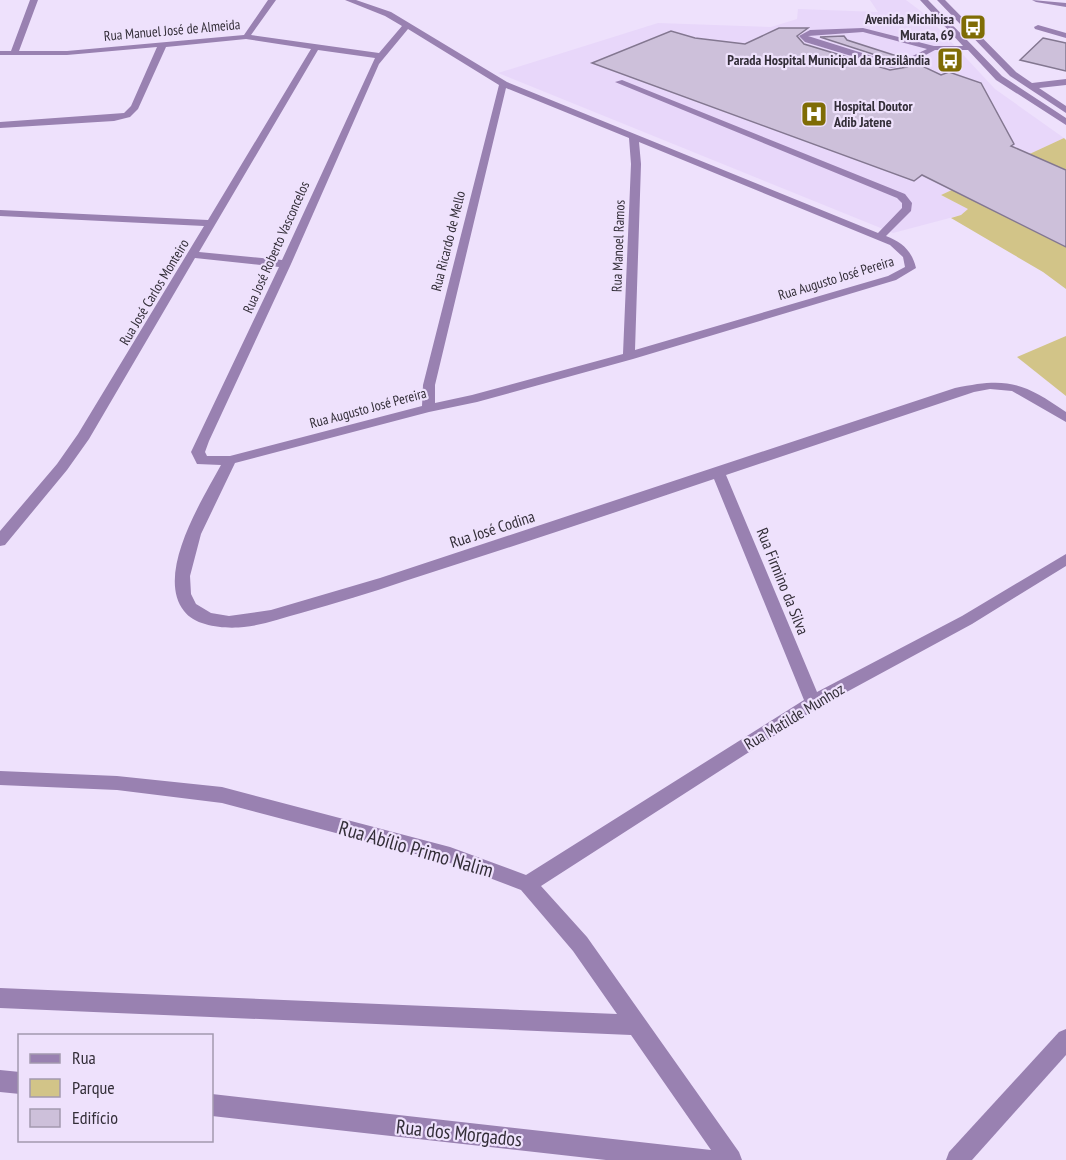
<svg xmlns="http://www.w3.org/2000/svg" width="1066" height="1160" font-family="'PT Sans Narrow',sans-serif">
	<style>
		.built { fill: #e8d7fa }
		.green { fill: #d2c488 }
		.building { fill: #cdc0da; stroke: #837790; stroke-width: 1.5 }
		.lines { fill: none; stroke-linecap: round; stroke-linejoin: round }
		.minor { fill: #9981b1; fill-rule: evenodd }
		.labels { text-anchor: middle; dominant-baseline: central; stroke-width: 4.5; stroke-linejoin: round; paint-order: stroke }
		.far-poi-label { font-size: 14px; font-weight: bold; fill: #332e38; stroke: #eee1fc; text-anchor: end }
		.far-street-label { font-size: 14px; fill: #332e38; stroke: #eee1fc }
		.street-label { font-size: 16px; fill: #332e38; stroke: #eee1fc }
		.near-street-label { font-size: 20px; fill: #332e38; stroke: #eee1fc }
	</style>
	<rect width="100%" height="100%" fill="#eee1fc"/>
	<path class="built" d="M870,0H906L926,15L995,89L1064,138L941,195L969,209L961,215L893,233L498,73L658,23L771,27L797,19L798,9L878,12Z"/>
	<g class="green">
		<path d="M1064,138L1066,140V289L1043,272L951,218L961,215L968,209L941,195Z"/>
		<path d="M1066,336V396L1017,357Z"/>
	</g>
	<g class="building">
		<path d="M779,28H808L797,36L804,44L890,70L907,67L916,63L941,75L949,72L981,83L1014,144L1011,146L1066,170V247L922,175L914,181L592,63L671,31L695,38L745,44Z"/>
		<path d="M844,36L847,40L903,58L891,60L820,37Z"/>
		<path d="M1043,38L1066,43V71L1020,60Z"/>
	</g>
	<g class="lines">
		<g class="minor">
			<path d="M30,0H38L19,51H67L244,35L268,0H276L251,35L379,53L402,26L385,16L345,0H356L391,12L507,82L878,233L902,208V203L897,198L615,82L622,80L905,194L912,203L911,211L886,236C902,242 912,251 916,268L896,280L633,359L477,402L429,412L235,463L201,534L190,576L191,594L196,604L211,613L229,616L271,610L380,578L955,388C1007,377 1023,382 1066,412V422L1012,391L990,389L974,392L726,475L817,692L962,616L1066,554V566L972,624L819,707L541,886L587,937L739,1152L742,1160H606L212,1116V1094L711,1150L631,1035L0,1008V988L617,1014L573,951L521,890L450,863L222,803L117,790L0,785V771L117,776L222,787L450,847L526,875L804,700L714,479C611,514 508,548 405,581C370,593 336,603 301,613C282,618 263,625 244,627C226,629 196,627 184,611C155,574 202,500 221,465L197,464L191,452L279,267L195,258L89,439L67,470L5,545L0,546V531L57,464L78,434L204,226L0,216V210L208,220L311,49L246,39L166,47L138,109L130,117L114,121L0,128V122L124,113L131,106L157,47L67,55H0V51H11ZM408,29L499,85L423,385L422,406L230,456H207L205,452L209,441L291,264L379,64ZM318,50L375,58L282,260L199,252ZM506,88L629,138L631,164L623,354L472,395L435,403V385ZM639,142L890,245L903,257L905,267L888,276L635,350L641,164Z"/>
			<path d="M920,0H928L1002,76L1066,118V125L996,80L968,50H935L907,65L891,68L805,42L799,36L810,30L863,28L934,46H963ZM863,32L927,49L902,61L891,62L808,36Z"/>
			<path d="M937,0H945L1016,72L1032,83L1066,79V85L1039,88L1066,106V113L1010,76Z"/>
			<path d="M1032,0L1066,3V7L1036,2Z"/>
			<path d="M1038,25L1066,33V38L1035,29L1034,27Z"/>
			<path d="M1066,1029V1055L972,1160H946L949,1152L1059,1032Z"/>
			<path d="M0,1070L20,1072V1094L0,1092Z"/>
		</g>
	</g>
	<defs>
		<symbol id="bus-square" viewBox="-11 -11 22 22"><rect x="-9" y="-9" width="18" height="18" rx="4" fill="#7f6c05" stroke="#eee1fc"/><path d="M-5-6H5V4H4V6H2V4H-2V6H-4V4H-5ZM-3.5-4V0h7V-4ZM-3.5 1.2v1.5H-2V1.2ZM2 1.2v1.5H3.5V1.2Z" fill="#fff"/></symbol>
		<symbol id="hospital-square" viewBox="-11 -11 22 22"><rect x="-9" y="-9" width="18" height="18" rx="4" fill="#7f6c05" stroke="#eee1fc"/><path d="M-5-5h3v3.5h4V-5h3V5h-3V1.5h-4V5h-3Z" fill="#fff"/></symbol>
	</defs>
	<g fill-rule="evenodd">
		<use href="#bus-square" x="958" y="12" width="30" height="30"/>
		<use href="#bus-square" x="935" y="45" width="30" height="30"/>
		<use href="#hospital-square" x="799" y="99" width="30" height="30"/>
	</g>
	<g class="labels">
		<g class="far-poi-label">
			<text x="954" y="19">Avenida Michihisa<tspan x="954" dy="16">Murata, 69</tspan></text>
			<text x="930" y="60">Parada Hospital Municipal da Brasilândia</text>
			<text x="834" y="106" text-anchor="start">Hospital Doutor<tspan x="834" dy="16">Adib Jatene</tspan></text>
		</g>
		<g class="far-street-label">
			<text transform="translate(172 30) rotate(-5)">Rua Manuel José de Almeida</text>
			<text transform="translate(448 241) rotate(-76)">Rua Ricardo de Mello</text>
			<text transform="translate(618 246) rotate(-88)">Rua Manoel Ramos</text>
			<text transform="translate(276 247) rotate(-66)">Rua José Roberto Vasconcelos</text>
			<text transform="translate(836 278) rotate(-17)">Rua Augusto José Pereira</text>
			<text transform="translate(154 292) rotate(-59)">Rua José Carlos Monteiro</text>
			<text transform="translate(368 408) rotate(-15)">Rua Augusto José Pereira</text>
		</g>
		<g class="street-label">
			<text transform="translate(492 529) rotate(-18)">Rua José Codina</text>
			<text transform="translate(783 581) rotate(68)">Rua Firmino da Silva</text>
			<text transform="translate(794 716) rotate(-31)">Rua Matilde Munhoz</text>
		</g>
		<g class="near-street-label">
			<text transform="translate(416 849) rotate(16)">Rua Abílio Primo Nalim</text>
			<text transform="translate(459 1133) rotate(6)">Rua dos Morgados</text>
		</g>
	</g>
	<rect x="18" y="1034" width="195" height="108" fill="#eee1fc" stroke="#a399ae" stroke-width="1.5"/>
	<rect x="30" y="1054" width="30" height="9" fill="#9981b1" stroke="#a399ae" stroke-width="1.5"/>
	<text x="72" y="1064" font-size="18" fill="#332e38">Rua</text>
	<rect x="30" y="1079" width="30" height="18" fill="#d2c488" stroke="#a399ae" stroke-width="1.5"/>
	<text x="72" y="1094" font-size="18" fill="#332e38">Parque</text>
	<rect x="30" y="1109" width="30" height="18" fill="#cdc0da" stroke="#a399ae" stroke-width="1.5"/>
	<text x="72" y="1124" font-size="18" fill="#332e38">Edifício</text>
</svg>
